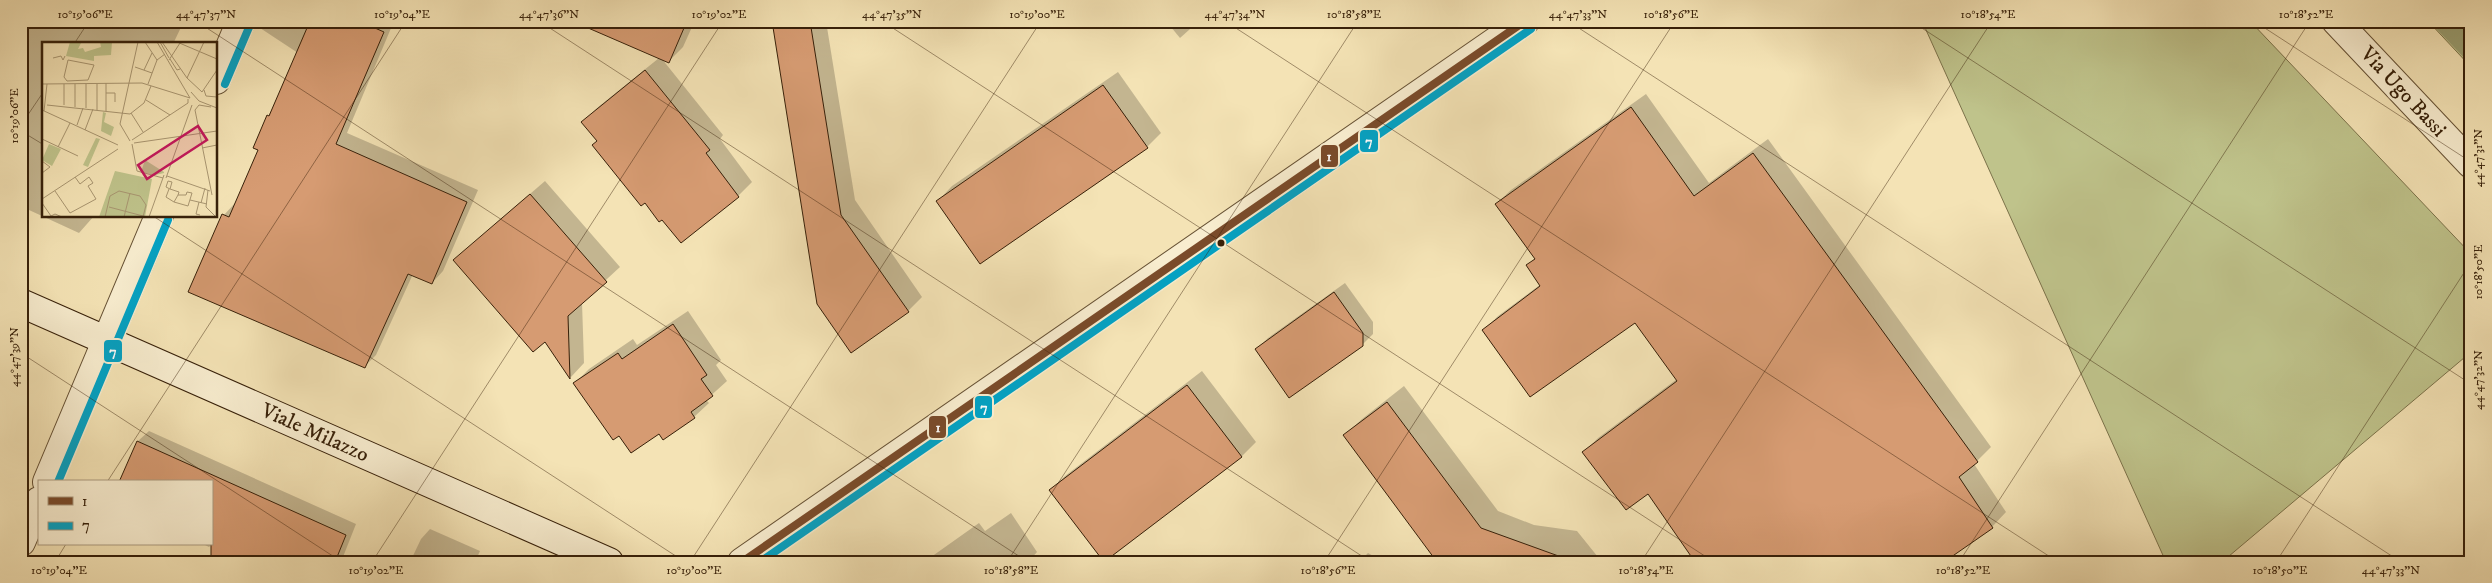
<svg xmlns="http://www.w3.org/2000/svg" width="2492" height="583" font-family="'IM FELL DW Pica',serif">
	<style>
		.green { fill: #bfc38b; stroke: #7b724a }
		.shadow { fill: #0003 }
		.building { fill: #d69b72; stroke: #372009 }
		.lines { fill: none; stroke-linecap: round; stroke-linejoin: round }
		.tertiary-casing { stroke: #665134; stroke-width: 30 }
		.secondary-casing { stroke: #372009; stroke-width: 30 }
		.tertiary { stroke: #f8edcf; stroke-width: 28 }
		.secondary { stroke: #f8edcf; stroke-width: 28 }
		.bus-1-casing { stroke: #f8edcf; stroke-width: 11 }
		.bus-2-casing { stroke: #f8edcf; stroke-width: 11 }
		.bus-1 { stroke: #7a4b2a; stroke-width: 8 }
		.bus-2 { stroke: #03a2c4; stroke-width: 8 }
		.ticks { fill: none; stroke: #372009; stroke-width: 1; stroke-opacity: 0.45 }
		.bus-dot { fill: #372009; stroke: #f8edcf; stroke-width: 2 }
		.labels { text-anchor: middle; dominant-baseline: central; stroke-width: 5; stroke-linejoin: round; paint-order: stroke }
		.street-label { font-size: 21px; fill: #372009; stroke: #f8edcf }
		.inset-road { fill: none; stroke: #a89570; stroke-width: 1 }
		.view { fill: #c2185b; fill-opacity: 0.15; stroke: #c2185b; stroke-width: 2.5 }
		.inset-edge { fill: none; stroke: #372009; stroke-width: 2.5 }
		.line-badge { stroke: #f8edcf; stroke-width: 2 }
		.badge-label { font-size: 14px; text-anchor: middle; font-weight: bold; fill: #fff }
		.neatline { fill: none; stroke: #372009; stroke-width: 2 }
		.ticks-label { font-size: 12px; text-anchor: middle; fill: #372009 }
	</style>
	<rect width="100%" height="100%" fill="#f4e3b5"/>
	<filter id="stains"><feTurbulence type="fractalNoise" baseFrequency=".004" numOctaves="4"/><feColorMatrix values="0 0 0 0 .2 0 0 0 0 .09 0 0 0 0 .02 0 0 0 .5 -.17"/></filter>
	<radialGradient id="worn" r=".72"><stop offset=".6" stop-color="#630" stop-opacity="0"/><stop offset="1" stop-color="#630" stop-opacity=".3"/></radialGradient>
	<g class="green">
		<path d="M1922,21H2250L2471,254V352L2222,562H2166Z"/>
		<path d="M2428,21H2471V67Z"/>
	</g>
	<g class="shadow">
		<path d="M21,21H184L173,44H44V216H94L79,233L29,210L27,212L21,210Z"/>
		<path d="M257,21H394L347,133L478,190L443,271L432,283L413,274L376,355L364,367L224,215L235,203L260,150L254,147L298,53L257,26Z"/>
		<path d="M607,21H698L692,27L683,47L668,62L662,59L723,135L720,139L752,182L738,196L662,218L645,202L583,122L597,108L659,58Z"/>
		<path d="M773,21H826L855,200L922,297L908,311L851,351Z"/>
		<path d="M1166,21H1199L1180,38Z"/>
		<path d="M2429,21H2471V65Z"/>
		<path d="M1118,72L1161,133L1147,147L938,201L952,186Z"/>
		<path d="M1646,94L1709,183L1768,139L1991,447L1974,464L2006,512L1992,527L1584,452L1598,438L1677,379L1635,321L1484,330L1498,316L1541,284L1527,266L1535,258L1496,204L1511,190Z"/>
		<path d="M545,181L620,267L582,302L584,363L571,377L545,340L454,260Z"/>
		<path d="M1345,283L1373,322V334L1362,345L1257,349L1268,338Z"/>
		<path d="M688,311L721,360L716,365L727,381L706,400L709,403L694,417L659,432L620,435L575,383L589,369L633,339L637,345Z"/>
		<path d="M21,370L26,372L21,382Z"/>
		<path d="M1202,371L1256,442L1242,456L1104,562H1095L1123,501L1051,490L1065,476Z"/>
		<path d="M1404,386L1498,511L1534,525L1577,531L1602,562H1438L1345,435L1362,419Z"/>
		<path d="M149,431L356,524L341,562H263L215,541L209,547L203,544H211V482L138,441Z"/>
		<path d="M1011,513L1037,552L1028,562H924L979,523L985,531Z"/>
		<path d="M430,529L480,551L475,562H410L421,539Z"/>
		<path d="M1368,553L1384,562H1359Z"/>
	</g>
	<g class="building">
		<path d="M310,21H359L384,32L336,144L467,202L432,284L408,274L365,368L188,292L222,214L229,217L258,150L253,148L267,115L269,116Z"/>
		<path d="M572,21H687L669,63Z"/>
		<path d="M772,21H810L841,215L909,312L851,353L817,304Z"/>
		<path d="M645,70L710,150L706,153L739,197L681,243L662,220L659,222L645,203L641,206L592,145L597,141L581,122Z"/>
		<path d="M1103,85L1148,148L980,264L936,201Z"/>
		<path d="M1631,107L1694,196L1753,153L1978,462L1959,477L1993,528L1944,562H1695L1648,494L1626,510L1582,452L1677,381L1635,323L1530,397L1482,330L1540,286L1526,265L1535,259L1495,204Z"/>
		<path d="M530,194L607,282L568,316L570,379L545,342L533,352L453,260Z"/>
		<path d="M1334,292L1363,333V346L1289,398L1255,349Z"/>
		<path d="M673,324L707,375L701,379L713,396L691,412L695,418L663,440L659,434L631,453L619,436L613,440L573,383L618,353L622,359Z"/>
		<path d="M1187,385L1242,457L1104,562L1049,490Z"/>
		<path d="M1387,402L1481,528L1564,558L1563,562H1437L1343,435Z"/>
		<path d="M137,441L346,535L335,562H211V482H119Z"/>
	</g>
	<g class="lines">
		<defs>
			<g id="tertiary">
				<path d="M2336,21L2471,164"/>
				<path d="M216,80L241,21"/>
				<path d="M47,482L159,216"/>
				<path d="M21,542L39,501"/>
				<path d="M742,562L1525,21"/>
			</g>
			<path id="secondary" d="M21,303L609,562"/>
		</defs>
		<use href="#tertiary" class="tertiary-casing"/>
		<use href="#secondary" class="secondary-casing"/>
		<use href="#tertiary" class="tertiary"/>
		<use href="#secondary" class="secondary"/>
		<defs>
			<path id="bus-1" d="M742,562L1525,21"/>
			<g id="bus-2">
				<path d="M225,84L250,25"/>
				<path d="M58,482L168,220"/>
				<path d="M760,562L1531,29"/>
			</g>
		</defs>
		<use href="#bus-1" class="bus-1-casing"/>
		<use href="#bus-2" class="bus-2-casing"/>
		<use href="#bus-1" class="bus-1"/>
		<use href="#bus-2" class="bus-2"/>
	</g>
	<path class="ticks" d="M196,21L1028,562M539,21L1371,562M882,21L1714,562M1225,21L2058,562M1568,21L2401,562M1911,21L2471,384M2254,21L2471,162M74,44L89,21M21,125L44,91M21,131L44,145M153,216L685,562M21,353L342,562M107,482L406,21M55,562L66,544M372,562L723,21M690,562L1041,21M1007,562L1358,21M1324,562L1675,21M1641,562L1992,21M1959,562L2310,21M2276,562L2471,262"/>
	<circle class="bus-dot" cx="1221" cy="243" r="4.5"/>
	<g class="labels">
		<g class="street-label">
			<text transform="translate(2403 92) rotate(47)">Via Ugo Bassi</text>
			<text transform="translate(315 433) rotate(24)">Viale Milazzo</text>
		</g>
	</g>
	<g transform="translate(42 42)">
		<rect width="175" height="175" fill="#f4e3b5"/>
		<path d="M28,0L39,1L36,7L41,6L43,10L59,5L58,0H70L69,13L52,14V19L24,14ZM61,70L64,71L62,80L72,85L69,94L59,89ZM54,96L58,97L46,125L41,123ZM7,102L19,107L10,124L0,118ZM103,118L122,130V131L113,133L99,130ZM73,129L110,137L103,175H57Z" fill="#bfc38b"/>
		<path class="inset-road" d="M103,0L115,18M115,0L148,56M118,0L127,16M120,0L145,36M135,0L175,17M11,16L19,14L21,18L23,14M128,17L135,28L138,27M26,18L52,23L46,38L25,39L22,35ZM127,18L138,1M93,25L110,31M102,28L110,11M145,36L160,50L175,28M145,36L162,0M0,42L100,41L148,56M22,42V63M33,42V65M44,42V66M106,42L115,18L123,12M162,48L164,54L175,55M149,50L157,59L175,66M64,51H73V60M104,58L128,73M5,63L88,72L102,61L109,44M169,65L157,63L153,68L170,153M0,68L76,103M55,68V42M2,69L5,42M64,69V41M89,71L101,90M35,83L41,66M43,88L51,67M0,97L36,114M90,98L146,61V57M88,99L78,82L96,0M92,101L175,89M90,102L95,129L121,136M16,105L28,81M160,106L175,103M0,119L8,125L0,131M125,134L168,149M124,136L150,63M127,147L124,155L132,160M128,147L124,145L126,139L130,140L128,147L137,150L136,153M166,148L164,165L174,175M13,149L28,171L54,157L46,144L51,141L47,135L38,142L33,135M145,150L150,151L146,164L132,160L136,153H144ZM0,157L76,107M148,158L165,162M157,160L154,172L158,173M0,161L9,174L13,172L20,175M159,161L163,146M67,165L101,174M63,175L68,154L77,149L98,154L104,163L101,175M82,175L88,151M107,175L122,133"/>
		<path class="view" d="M156,84L165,98L105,137L96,123Z"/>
		<rect width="175" height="175" class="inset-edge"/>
	</g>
	<g class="line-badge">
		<rect x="1359" y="129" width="20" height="24" rx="5" fill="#03a2c4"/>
		<rect x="1320" y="144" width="19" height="24" rx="5" fill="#7a4b2a"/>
		<rect x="103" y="339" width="20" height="24" rx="5" fill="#03a2c4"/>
		<rect x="974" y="395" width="19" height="24" rx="5" fill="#03a2c4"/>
		<rect x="928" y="415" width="19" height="24" rx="5" fill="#7a4b2a"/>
	</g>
	<g class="badge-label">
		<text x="1369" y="146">7</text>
		<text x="1329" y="161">1</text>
		<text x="113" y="356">7</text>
		<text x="984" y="412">7</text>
		<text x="938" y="432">1</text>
	</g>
	<rect width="2492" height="583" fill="none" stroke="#f4e3b5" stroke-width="55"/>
	<rect x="38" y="480" width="175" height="65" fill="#f8edcf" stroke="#ab9b80"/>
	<rect x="48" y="497" width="25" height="8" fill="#7a4b2a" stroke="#ab9b80"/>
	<text x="82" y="506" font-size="15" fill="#372009">1</text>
	<rect x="48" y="522" width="25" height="8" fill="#03a2c4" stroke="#ab9b80"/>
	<text x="82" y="530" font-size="15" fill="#372009">7</text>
	<rect x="28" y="28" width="2436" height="528" class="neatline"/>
	<g class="ticks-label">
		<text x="85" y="18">10°19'06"E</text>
		<text x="206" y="18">44°47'37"N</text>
		<text x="402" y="18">10°19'04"E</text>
		<text x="549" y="18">44°47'36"N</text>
		<text x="719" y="18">10°19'02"E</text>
		<text x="892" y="18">44°47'35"N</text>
		<text x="1037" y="18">10°19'00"E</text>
		<text x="1235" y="18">44°47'34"N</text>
		<text x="1354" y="18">10°18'58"E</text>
		<text x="1578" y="18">44°47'33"N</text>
		<text x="1671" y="18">10°18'56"E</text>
		<text x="1988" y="18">10°18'54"E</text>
		<text x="2306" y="18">10°18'52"E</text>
		<text transform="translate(14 116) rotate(-90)" y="4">10°19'06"E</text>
		<text transform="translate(2478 158) rotate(-90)" y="4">44°47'31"N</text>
		<text transform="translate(2478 272) rotate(-90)" y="4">10°18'50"E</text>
		<text transform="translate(14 357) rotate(-90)" y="4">44°47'39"N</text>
		<text transform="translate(2478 380) rotate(-90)" y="4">44°47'32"N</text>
		<text x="59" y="574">10°19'04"E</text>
		<text x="376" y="574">10°19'02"E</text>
		<text x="694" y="574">10°19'00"E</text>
		<text x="1011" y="574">10°18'58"E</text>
		<text x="1328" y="574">10°18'56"E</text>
		<text x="1646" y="574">10°18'54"E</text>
		<text x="1963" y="574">10°18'52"E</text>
		<text x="2280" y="574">10°18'50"E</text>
		<text x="2391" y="574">44°47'33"N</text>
	</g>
	<rect width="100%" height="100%" filter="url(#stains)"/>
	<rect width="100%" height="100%" fill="url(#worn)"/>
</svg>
